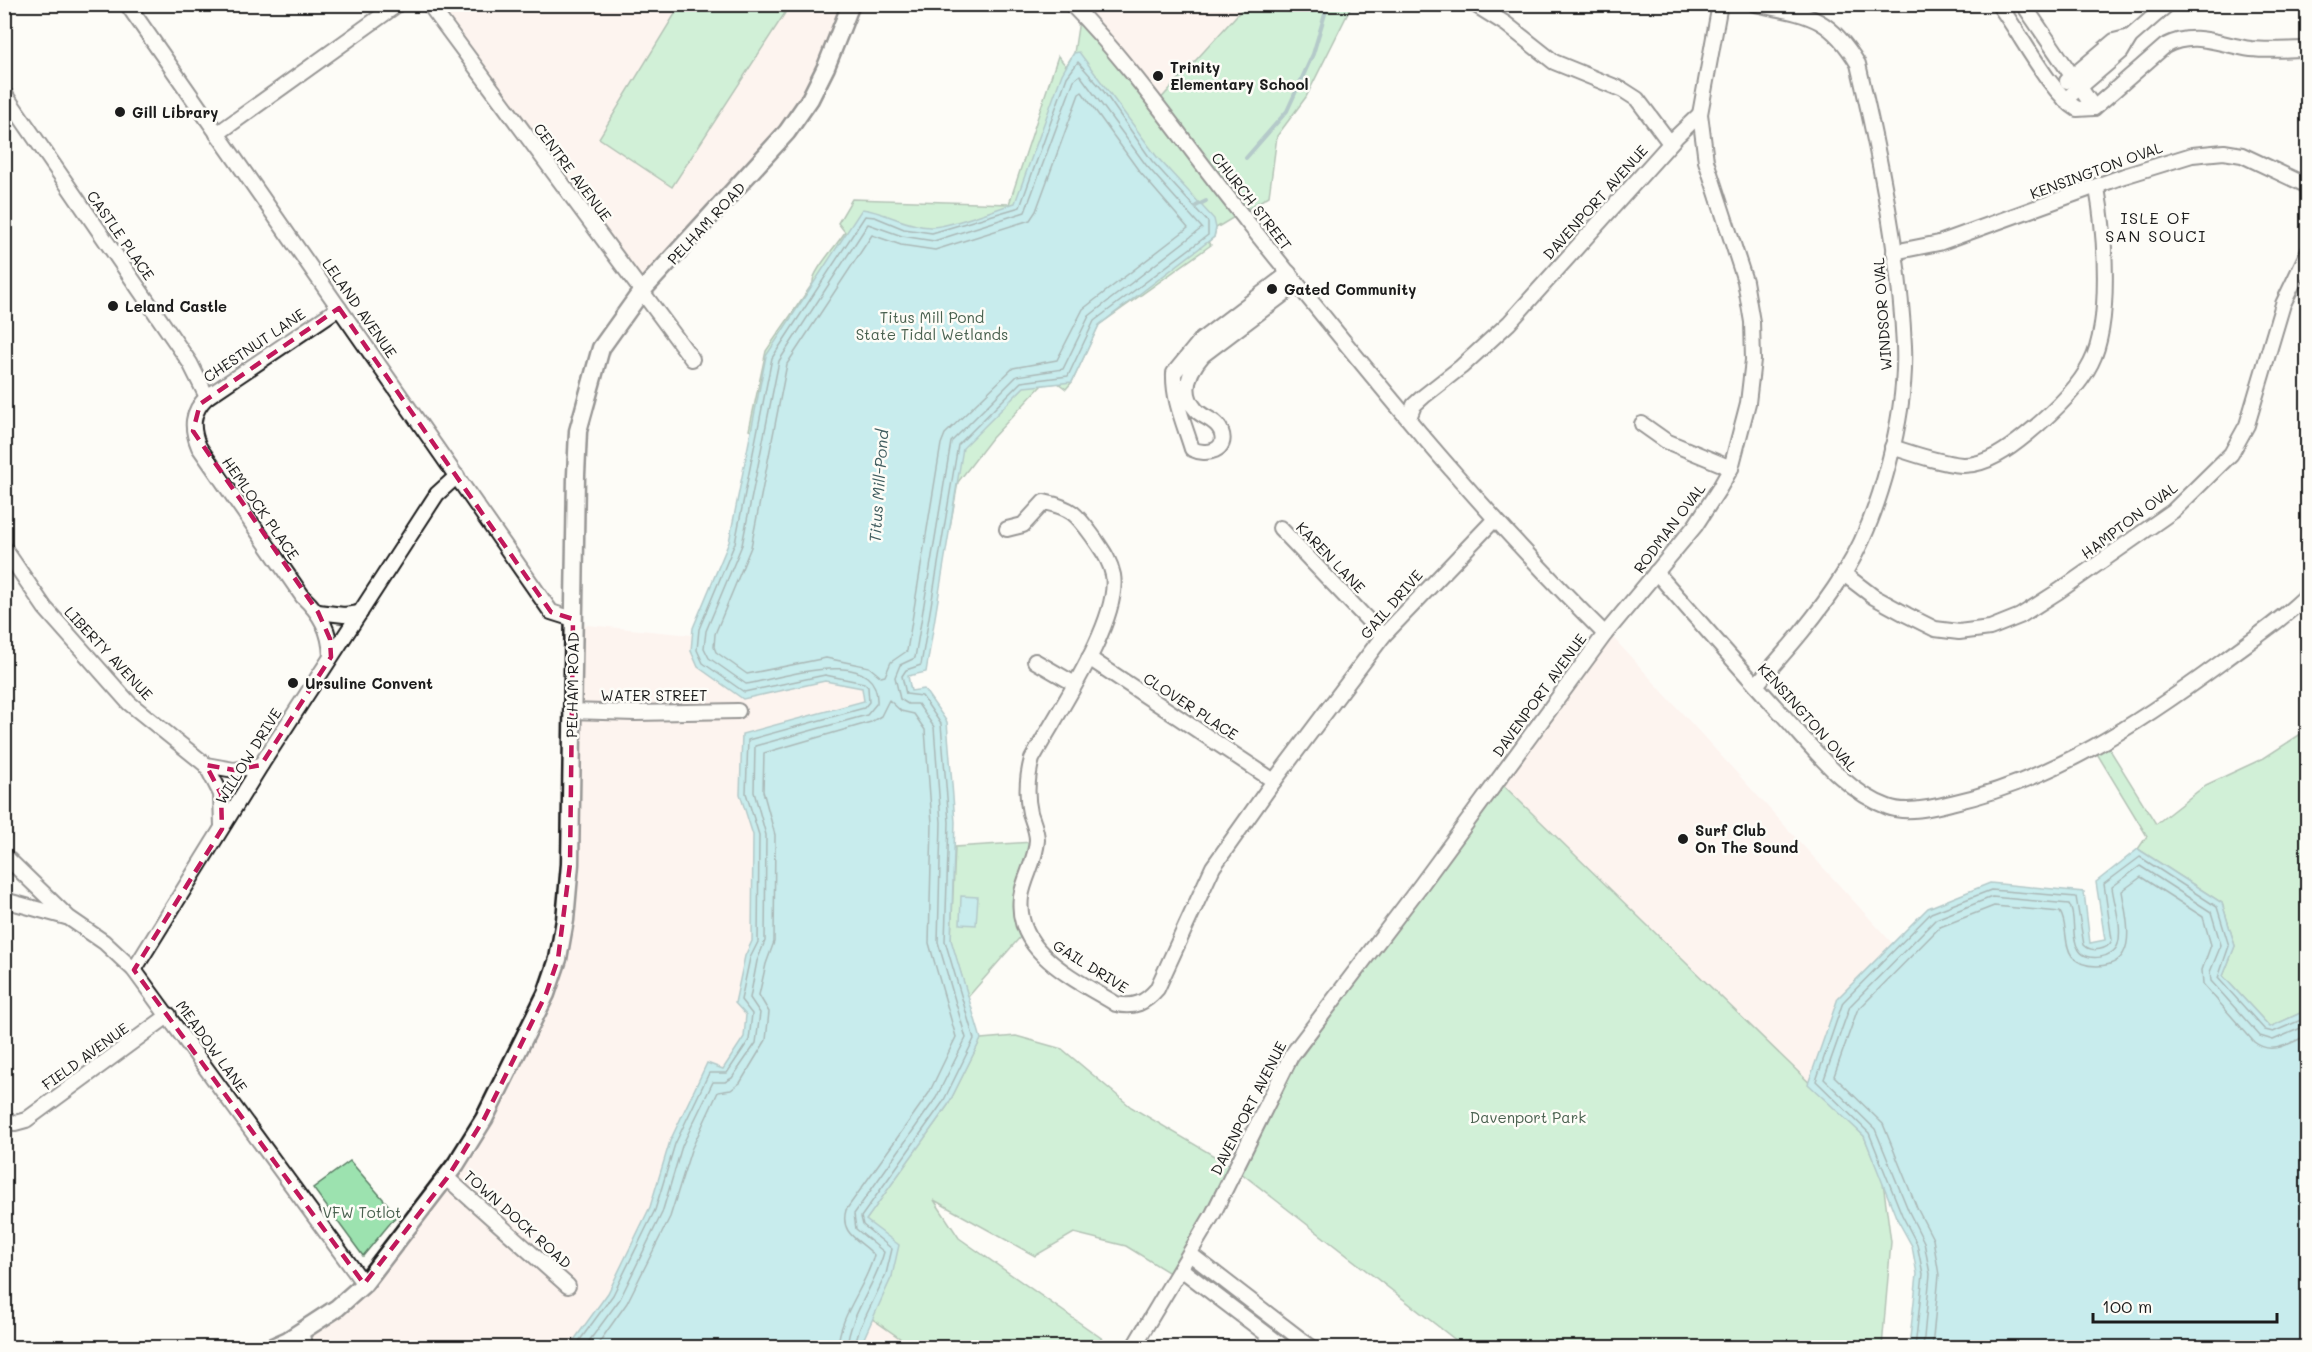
<svg xmlns="http://www.w3.org/2000/svg" width="2312" height="1352" font-family="Mali,sans-serif">
	<style>
		.built { fill: #fdebe4 }
		.green { fill: #9ce2af; stroke: #5c7f66; stroke-width: 1.5 }
		.water { fill: #87d9df; stroke: #5c8d91; stroke-width: 1.5 }
		.lines { fill: none; stroke-linecap: round; stroke-linejoin: round }
		.shore { stroke: #47686a; stroke-width: 1.5 }
		.stream { stroke: #5c8d91; stroke-width: 4 }
		.minor-casing { stroke: #1c1c1c; stroke-width: 18 }
		.major-casing { stroke: #1c1c1c; stroke-width: 21 }
		.minor { stroke: #fdfcf7; stroke-width: 14 }
		.major { stroke: #fdfcf7; stroke-width: 16 }
		.marked { fill: none; stroke: #c2185b; stroke-width: 4.5; stroke-dasharray: 12 8; stroke-linejoin: round }
		.poi-dot { fill: #1c1c1c; stroke: #fdfcf7; stroke-width: 2 }
		.labels { text-anchor: middle; dominant-baseline: central; stroke-width: 5; stroke-linejoin: round; paint-order: stroke }
		.poi-label { font-size: 15px; font-weight: bold; fill: #1c1c1c; stroke: #fdfcf7; text-anchor: start }
		.street-label { font-size: 15px; fill: #1c1c1c; stroke: #fdfcf7 }
		.park-label { font-size: 15px; fill: #49614f; stroke: #fdfcf7 }
		.neighbourhood-label { font-size: 16px; letter-spacing: 1.5px; fill: #1c1c1c; stroke: #fdfcf7 }
		.water-label { font-size: 16px; font-style: italic; fill: #415e60; stroke: #fdfcf7 }
	</style>
	<rect width="100%" height="100%" fill="#fdfcf7"/>
	<filter id="ink" filterUnits="userSpaceOnUse"><feTurbulence type="fractalNoise" baseFrequency=".0167" numOctaves="2"/><feDisplacementMap in="SourceGraphic" scale="12" xChannelSelector="R" yChannelSelector="G"/><feConvolveMatrix kernelMatrix="1 2 1 2 8 2 1 2 1" color-interpolation-filters="sRGB"/></filter>
	<g filter="url(#ink)">
		<g class="built">
			<path d="M430,5H849L809,96L645,294Z"/>
			<path d="M1071,5H1246L1156,105Z"/>
			<path d="M577,624L692,635L691,651L698,667L743,699L825,681L862,688L864,702L740,794L753,835L752,942L745,956L746,1015L744,1037L723,1069L708,1063L670,1141L650,1207L608,1293L569,1347L292,1348L290,1341L336,1313L459,1165L560,964Z"/>
			<path d="M1609,633L1892,943L1838,998L1808,1084L1500,782Z"/>
			<path d="M871,1318L914,1347L860,1348Z"/>
		</g>
		<g class="green">
			<path d="M681,4L770,5L785,13L672,187L599,138Z"/>
			<path d="M1246,5H1352L1306,97L1277,136L1269,196L1216,228L1214,237L1208,242L1211,245L1099,325L1072,382L1066,389L1058,383L1042,385L992,438L958,482L950,527L749,430L766,351L813,283C811,273 838,244 845,232L838,223L852,199L1009,204L1058,56L1066,66L1074,53L1080,14L1156,104Z"/>
			<path d="M2307,730V1010L2270,1027L2223,976L2235,946L2222,903L2138,849L2147,836L2096,752L2107,745L2156,824L2206,785L2264,758Z"/>
			<path d="M1500,782L1864,1136L1883,1182L1891,1242L1882,1347L1466,1348L1241,1173L1181,1280L1126,1246L1074,1233L1035,1256L934,1200L959,1238L1114,1347L914,1348L871,1318L892,1276L866,1220L948,1105L981,1039L1016,1036L1062,1049L1131,1107L1241,1172L1297,1063Z"/>
			<path d="M1033,842L1022,935L968,997L951,941L955,847Z"/>
			<path d="M350,1161L397,1215L363,1256L313,1188Z"/>
		</g>
		<g class="water">
			<path d="M1079,52L1157,157L1214,219L1216,228L1214,237L1099,325L1072,382L1024,387L963,448L926,672L908,676L911,691L924,689L947,722L955,822L951,940L981,1039L948,1105L866,1220L899,1245L892,1276L860,1347H569L608,1293L650,1207L670,1141L707,1063L723,1069L744,1037L746,1015L735,1003L745,956L752,941L753,835L740,794L742,734L864,701L862,688L825,681L743,699L698,667L691,651L693,628L729,542L766,356L862,209C886,212 905,226 930,227C947,228 996,209 1015,203L1062,74L1074,53Z"/>
			<path d="M2138,849L2222,903L2235,946L2223,976L2270,1027L2307,1010V1347H1909L1917,1274L1912,1246L1896,1217L1864,1136L1808,1084L1838,998L1928,908L1990,883L2084,892L2090,943L2105,940L2096,882Z"/>
			<path d="M961,896L978,897L976,925L960,924Z"/>
		</g>
		<g class="lines">
			<g class="shore">
				<path d="M1082,92L1139,171L1188,228L1083,309L1057,360L1013,368L945,434L941,444L907,651L891,662L885,676L881,677L869,667L826,658L747,674L716,652L714,647L715,634L751,547L787,364L872,235L901,245L935,250L1030,220L1036,211L1079,94Z"/>
				<path d="M574,1348L613,1295L655,1210L675,1144L709,1073H727L749,1040L752,1014L741,1000L750,958L758,942L759,835L746,793L748,740L864,708L869,702L868,687L864,683L825,675L744,692L703,663L697,650L699,629L735,543L772,358L865,216L875,217L904,229L932,233L1020,207L1067,77L1078,62L1102,89L1152,161L1208,222V235L1094,321L1068,376L1021,382L958,445L921,665L906,670L902,676L906,694L922,696L941,724L949,822L945,941L974,1039L943,1102L861,1217L863,1225L892,1249L886,1274L860,1328L854,1348"/>
				<path d="M584,1348L620,1299L662,1213L682,1146L713,1082H725L732,1078L756,1043L760,1013L750,998L757,961L765,941L766,835L754,792L755,746L867,715L877,703C880,643 779,679 746,684L709,658L704,648L706,631L742,545L779,361L868,224L902,236L934,241L1025,212L1074,80L1080,75L1146,165L1202,228L1089,316L1063,369L1017,376L951,442L915,658L900,665L895,677L900,699L908,704H918L934,727L941,822L938,942L966,1038L936,1098L854,1214L856,1229L884,1252C876,1284 849,1316 847,1348"/>
				<path d="M595,1348L627,1303L670,1217L691,1150L718,1092L731,1090L740,1083L766,1040L769,1012L759,995L766,964L774,942L775,835L763,791L764,753L871,722L881,716L889,700L901,711L914,714L925,730L932,823L929,943L956,1037L929,1093L846,1210C839,1235 861,1240 874,1255C866,1287 839,1315 838,1348"/>
				<path d="M1915,1348L1923,1274L1917,1244L1902,1215L1869,1133L1816,1081L1843,1002L1931,913L1991,890L2076,897L2084,945C2092,953 2108,950 2112,940L2104,884L2140,857L2217,907L2229,946L2218,978L2265,1030L2273,1032L2308,1017"/>
				<path d="M1923,1348L1930,1274L1924,1242L1909,1212L1875,1129L1824,1079L1850,1006L1936,919L1992,897L2069,904C2077,916 2070,937 2079,950C2087,963 2114,958 2118,944C2123,927 2114,904 2112,887L2140,866L2211,912L2221,945L2210,972L2211,981L2260,1036L2273,1040L2308,1025"/>
				<path d="M1932,1348L1939,1275L1933,1239L1917,1208L1883,1124L1834,1076L1857,1011L1940,927L1994,906L2060,912C2068,924 2063,944 2072,956C2078,964 2088,966 2097,966C2141,966 2126,918 2122,891L2141,877L2203,917L2211,945L2202,970L2203,984L2254,1042C2272,1056 2290,1043 2308,1035"/>
			</g>
			<g class="stream">
				<path d="M1246,158L1287,111L1313,54L1328,4"/>
				<path d="M1196,206L1206,201"/>
			</g>
			<defs>
				<g id="minor">
					<path d="M127,4L551,612L573,619"/>
					<path d="M429,4L692,359"/>
					<path d="M1071,4C1133,67 1182,140 1237,209C1354,355 1471,502 1605,634L1421,885L1291,1056L1213,1214L1133,1348"/>
					<path d="M1474,4L1506,24L1554,62L1623,90L1637,99L1670,143"/>
					<path d="M1755,4C1807,15 1829,15 1858,64C1879,153 1900,255 1904,346C1907,413 1880,518 1843,575C1818,615 1787,650 1756,685"/>
					<path d="M1998,4C2020,32 2049,92 2077,109L2094,108L2165,46C2195,30 2220,45 2251,49C2270,51 2289,49 2308,49"/>
					<path d="M2023,4L2094,108"/>
					<path d="M2067,81L2114,41L2130,37"/>
					<path d="M4,93L190,363L207,397"/>
					<path d="M2065,100L2121,52L2130,37L2168,4"/>
					<path d="M217,134L398,4"/>
					<path d="M1894,252L1939,243L2124,176L2192,155L2224,152L2242,155L2308,186"/>
					<path d="M1289,273L1201,340L1174,373C1173,400 1184,423 1192,449C1206,456 1229,451 1221,431C1216,419 1203,418 1196,410C1180,392 1189,371 1203,355L1297,284"/>
					<path d="M1409,418L1414,405L1424,396L1461,367L1509,323L1676,137L1700,114"/>
					<path d="M1642,424L1666,441L1731,468"/>
					<path d="M1892,447C1914,454 1939,463 1962,465C1986,466 2010,448 2027,434C2049,416 2078,389 2091,363C2112,322 2105,232 2097,188"/>
					<path d="M1280,528L1383,636"/>
					<path d="M1007,529L1023,525L1044,502C1073,508 1077,515 1094,538C1102,550 1110,560 1113,575C1121,621 1055,716 1032,759C1027,777 1026,795 1030,813C1033,822 1037,831 1037,840C1036,861 1024,877 1021,897C1014,953 1077,980 1116,1004C1134,1008 1145,1003 1157,989L1213,867L1274,781L1383,636L1495,519"/>
					<path d="M4,548L45,608L129,703L206,765L221,794L222,826"/>
					<path d="M1656,572C1697,619 1738,666 1780,712C1812,746 1842,790 1888,807C1906,814 1932,808 1951,803C2053,780 2138,724 2222,662C2251,640 2282,620 2308,594"/>
					<path d="M1844,574L1874,597L1907,615L1935,629L1959,632L1990,628L2020,616L2059,591L2173,511L2231,454L2247,425L2283,304L2308,252"/>
					<path d="M318,612L344,615L360,613"/>
					<path d="M1605,634L1695,526L1719,489L1731,468L1748,403L1753,360L1752,322L1745,281L1706,161L1700,114L1720,4"/>
					<path d="M331,656C330,631 321,614 303,597L199,447C191,428 191,412 207,397L339,308"/>
					<path d="M1089,658L1274,781"/>
					<path d="M1035,661L1073,683"/>
					<path d="M571,711L635,713L738,711"/>
					<path d="M206,765L234,770L261,765"/>
					<path d="M4,855L69,918L104,942L134,970L364,1284"/>
					<path d="M4,900L66,917"/>
					<path d="M134,970L261,765L437,494L457,476"/>
					<path d="M4,1120L15,1123L26,1120L169,1015"/>
					<path d="M447,1178L568,1286"/>
					<path d="M1190,1254L1312,1348"/>
					<path d="M1181,1269L1285,1348"/>
					<path d="M301,1332L305,1348"/>
				</g>
				<path id="major" d="M270,1348L288,1340L337,1308L364,1284L456,1164L484,1119L546,994L558,959L565,920L570,864L576,475L578,431L601,348L641,292L787,132L810,99L826,67L851,4"/>
			</defs>
			<use href="#minor" class="minor-casing"/>
			<use href="#major" class="major-casing"/>
			<use href="#minor" class="minor"/>
			<use href="#major" class="major"/>
		</g>
	</g>
	<path d="M0 0H2312V1352H0ZM339,308L551,612L573,619L570,864L558,959L546,994L484,1119L447,1178L364,1284L134,970L222,829L221,794L206,765L234,770L261,765L331,657L330,639L318,612L193,431L200,404Z" fill="#fdfcf7" fill-opacity=".55" fill-rule="evenodd"/>
	<path class="marked" d="M339,308L551,612L573,619L570,864L558,959L546,994L484,1119L447,1178L364,1284L134,970L222,829L221,794L206,765L234,770L261,765L331,657L330,639L318,612L193,431L200,404Z"/>
	<g class="poi-dot">
		<circle cx="1158" cy="76" r="6"/>
		<circle cx="120" cy="112" r="6"/>
		<circle cx="1272" cy="289" r="6"/>
		<circle cx="113" cy="306" r="6"/>
		<circle cx="293" cy="683" r="6"/>
		<circle cx="1683" cy="839" r="6"/>
	</g>
	<g class="labels">
		<g class="poi-label">
			<text x="1170" y="67">Trinity<tspan x="1170" dy="17">Elementary School</tspan></text>
			<text x="132" y="112">Gill Library</text>
			<text x="1284" y="289">Gated Community</text>
			<text x="125" y="306">Leland Castle</text>
			<text x="305" y="683">Ursuline Convent</text>
			<text x="1695" y="830">Surf Club<tspan x="1695" dy="17">On The Sound</tspan></text>
		</g>
		<g class="street-label">
			<text transform="translate(2096 170) rotate(-20)">KENSINGTON OVAL</text>
			<text transform="translate(573 172) rotate(53)">CENTRE AVENUE</text>
			<text transform="translate(1252 201) rotate(52)">CHURCH STREET</text>
			<text transform="translate(1595 202) rotate(-48)">DAVENPORT AVENUE</text>
			<text transform="translate(706 223) rotate(-47)">PELHAM ROAD</text>
			<text transform="translate(121 235) rotate(55)">CASTLE PLACE</text>
			<text transform="translate(360 308) rotate(55)">LELAND AVENUE</text>
			<text transform="translate(1882 314) rotate(-94)">WINDSOR OVAL</text>
			<text transform="translate(254 345) rotate(-34)">CHESTNUT LANE</text>
			<text transform="translate(261 508) rotate(55)">HEMLOCK PLACE</text>
			<text transform="translate(2129 520) rotate(-37)">HAMPTON OVAL</text>
			<text transform="translate(1669 528) rotate(-53)">RODMAN OVAL</text>
			<text transform="translate(1331 557) rotate(46)">KAREN LANE</text>
			<text transform="translate(1391 604) rotate(-49)">GAIL DRIVE</text>
			<text transform="translate(109 653) rotate(47)">LIBERTY AVENUE</text>
			<text transform="translate(572 685) rotate(-89)">PELHAM ROAD</text>
			<text x="654" y="695">WATER STREET</text>
			<text transform="translate(1539 695) rotate(-54)">DAVENPORT AVENUE</text>
			<text transform="translate(1191 706) rotate(33)">CLOVER PLACE</text>
			<text transform="translate(1808 717) rotate(48)">KENSINGTON OVAL</text>
			<text transform="translate(248 756) rotate(-58)">WILLOW DRIVE</text>
			<text transform="translate(1091 966) rotate(32)">GAIL DRIVE</text>
			<text transform="translate(212 1046) rotate(54)">MEADOW LANE</text>
			<text transform="translate(85 1056) rotate(-36)">FIELD AVENUE</text>
			<text transform="translate(1248 1108) rotate(-63)">DAVENPORT AVENUE</text>
			<text transform="translate(518 1219) rotate(42)">TOWN DOCK ROAD</text>
		</g>
		<g class="park-label">
			<text x="932" y="317">Titus Mill Pond<tspan x="932" dy="17">State Tidal Wetlands</tspan></text>
			<text x="1528" y="1117">Davenport Park</text>
			<text x="362" y="1212">VFW Totlot</text>
		</g>
		<g class="neighbourhood-label">
			<text x="2156" y="217">ISLE OF<tspan x="2156" dy="18">SAN SOUCI</tspan></text>
		</g>
		<g class="water-label">
			<text transform="translate(878 486) rotate(-86)">Titus Mill-Pond</text>
		</g>
	</g>
	<rect width="2312" height="1352" fill="none" stroke="#fdfcf7" stroke-width="24"/>
	<rect x="12" y="12" width="2288" height="1328" fill="none" stroke="#1c1c1c" stroke-width="2" filter="url(#ink)"/>
	<path d="M2093 1313v9h184v-9" fill="none" stroke="#1c1c1c" stroke-width="3"/>
	<text x="2102" y="1313" font-size="18" fill="#1c1c1c" stroke="#fdfcf7" stroke-width="4.5" paint-order="stroke">100 m</text>
</svg>
